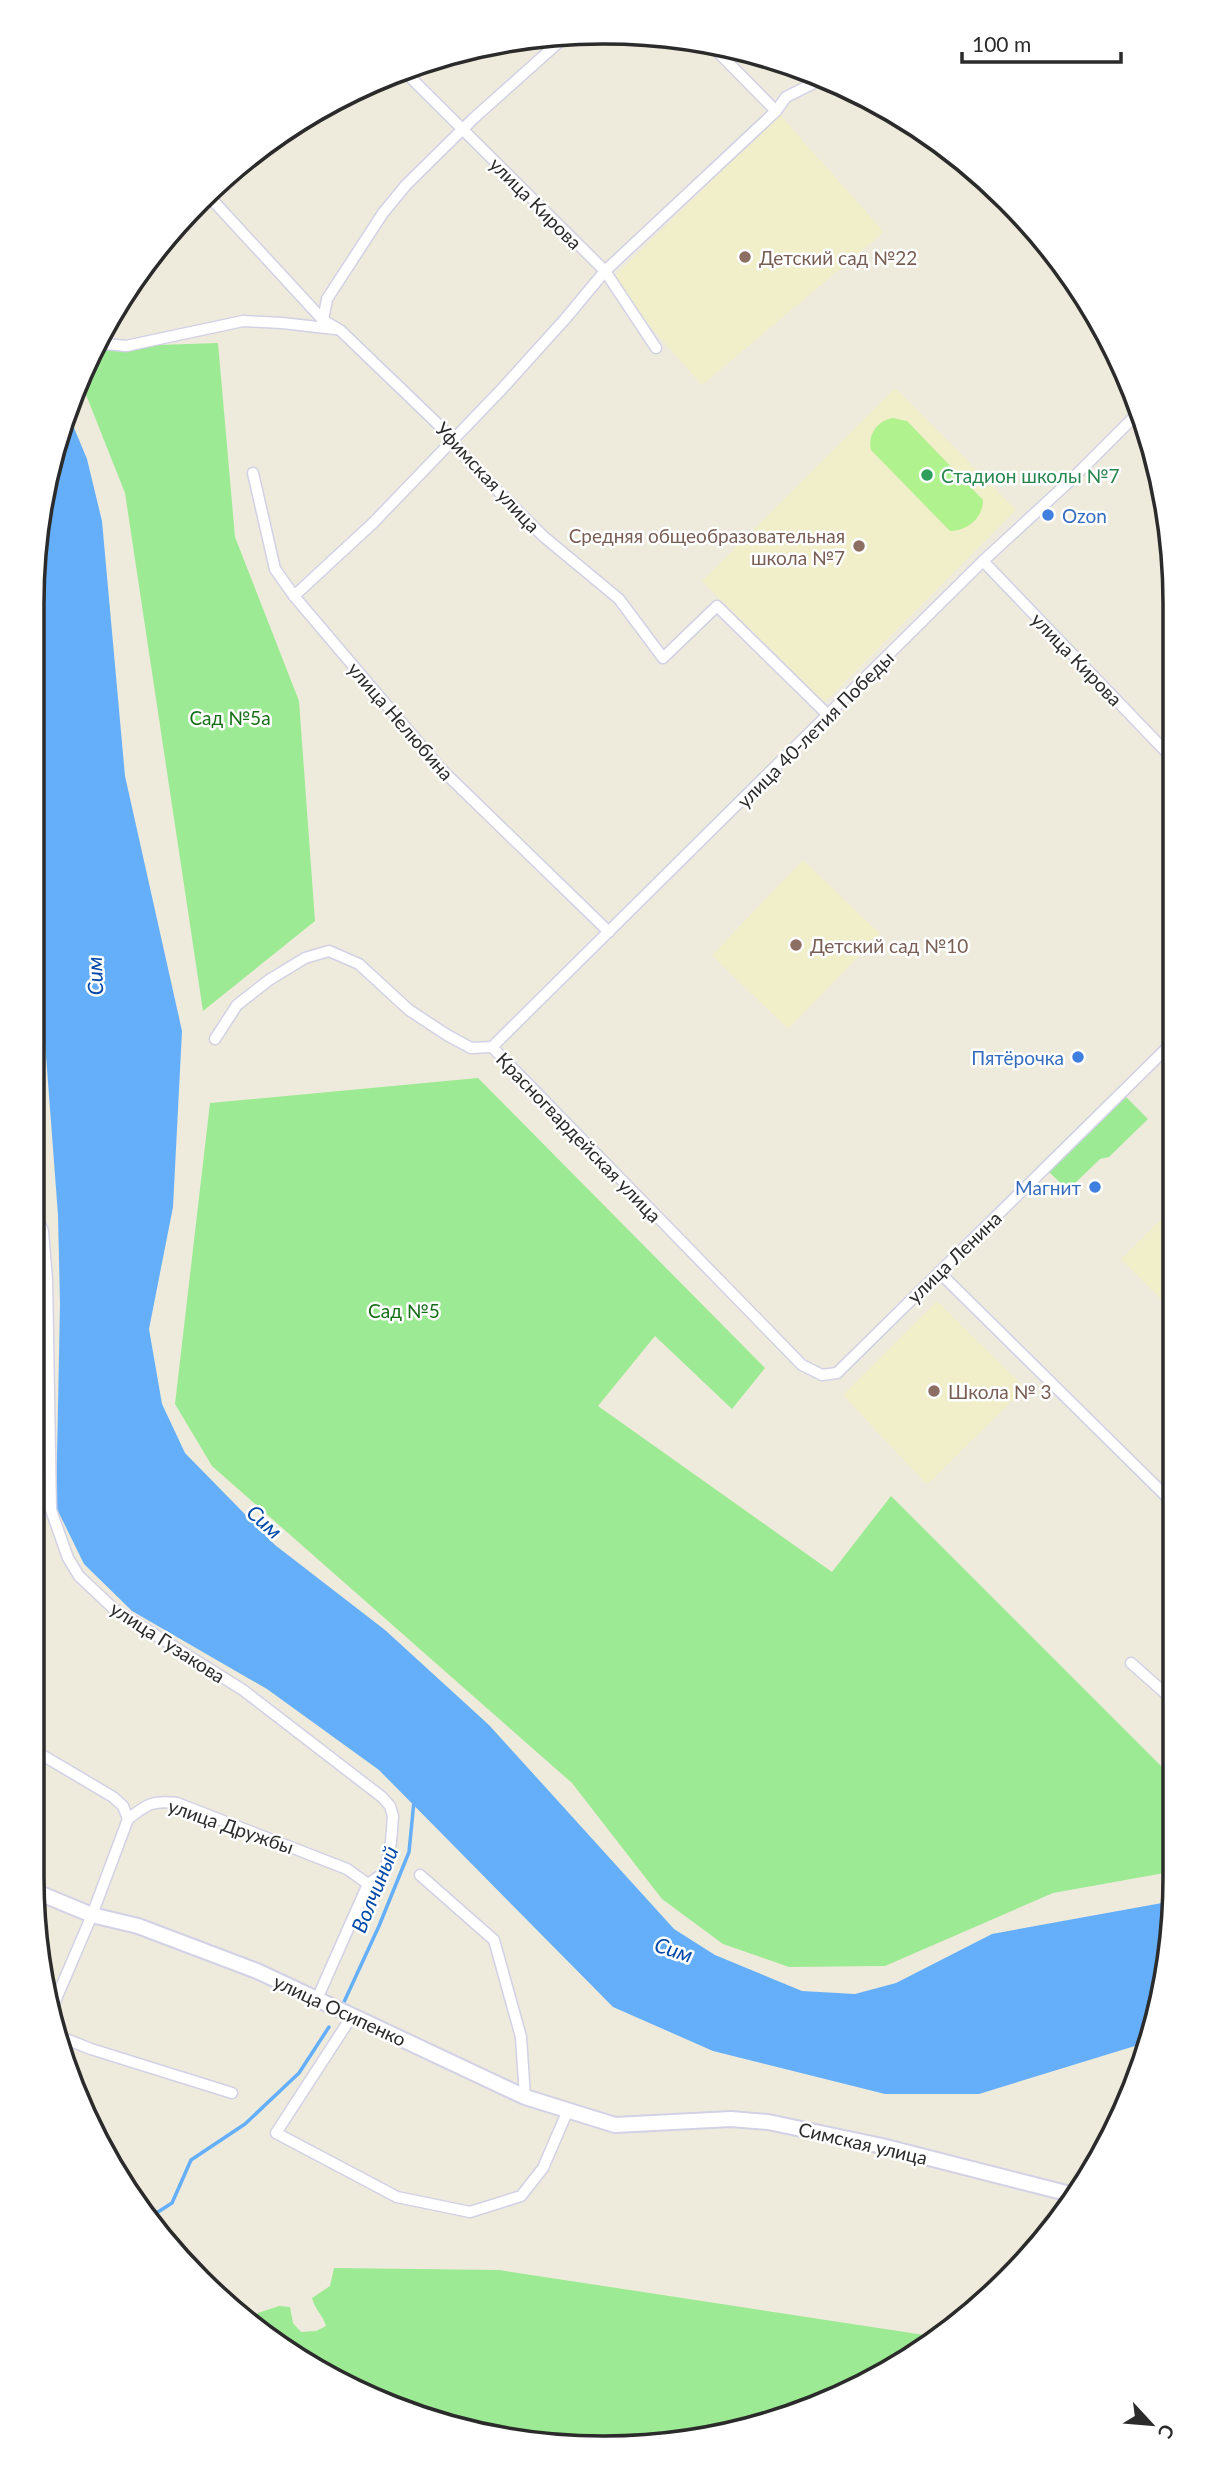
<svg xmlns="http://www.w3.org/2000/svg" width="1207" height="2480" font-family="Lato,sans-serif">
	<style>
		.education { fill: #f1eeca }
		.green { fill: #9cea93 }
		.pitch { fill: #b0f28e }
		.water { fill: #65affa }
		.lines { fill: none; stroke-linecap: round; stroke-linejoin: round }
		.stream { stroke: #65affa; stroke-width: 3.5 }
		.minor-casing { stroke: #d2d1e5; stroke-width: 13 }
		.secondary-casing { stroke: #d2d1e5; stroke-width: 18 }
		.minor { stroke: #fff; stroke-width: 10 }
		.secondary { stroke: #fff; stroke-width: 14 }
		.education-dot { fill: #8d6e63; stroke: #fff; stroke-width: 2.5 }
		.leisure-dot { fill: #2e9e5b; stroke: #fff; stroke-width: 2.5 }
		.shop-dot { fill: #3f7fe0; stroke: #fff; stroke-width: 2.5 }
		.labels { text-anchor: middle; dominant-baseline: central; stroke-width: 5; stroke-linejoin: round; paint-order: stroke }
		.street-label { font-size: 19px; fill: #2b2b2b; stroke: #fff }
		.education-label { font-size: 19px; fill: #785e54; stroke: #fff; text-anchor: start }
		.leisure-label { font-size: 19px; fill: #27864d; stroke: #fff; text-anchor: start }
		.shop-label { font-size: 19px; fill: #366cbe; stroke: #fff; text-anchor: end }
		.park-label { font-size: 19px; fill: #146f16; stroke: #fff }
		.water-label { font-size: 21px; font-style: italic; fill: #0148a9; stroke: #fff }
		.rim { fill: none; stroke: #2b2b2b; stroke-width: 3.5 }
	</style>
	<rect width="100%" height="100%" fill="#eeebdc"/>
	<g class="education">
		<path d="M779,114L884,232L702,385L610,281Z"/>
		<path d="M895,388L1016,510L824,703L702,581Z"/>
		<path d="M803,860L880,934L788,1029L712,955Z"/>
		<path d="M1173,1207V1311L1121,1259Z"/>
		<path d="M937,1301L1025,1388L927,1485L843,1395Z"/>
	</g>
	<g class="green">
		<path d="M218,343L235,537L299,701L315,921L203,1011L125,493L79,377L95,347Z"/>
		<path d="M478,1078L765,1368L732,1409L655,1336L598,1406L832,1572L891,1496L1175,1780V1848L1170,1872L1053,1893L885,1966L789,1967L723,1944L662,1899L572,1783L212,1466L175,1404L210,1103Z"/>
		<path d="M1126,1097L1148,1119L1109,1157L1100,1159L1068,1190L1049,1172Z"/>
		<path d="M334,2268L499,2270L931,2336L857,2389L678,2444L492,2437L384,2405L286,2352L254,2322L258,2313L279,2306L290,2307L293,2323L301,2332L316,2331L326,2326C323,2315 315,2310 312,2298L330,2286Z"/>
	</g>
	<path class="pitch" d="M893,418L907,421L983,500C983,518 967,531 950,531L871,450C867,435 878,420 893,418Z"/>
	<path class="water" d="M67,411L87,459L102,521L125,776L182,1031L173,1207L149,1329L162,1404L185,1453L275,1545L385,1630L489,1725L674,1929L715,1955L802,1991L855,1994L896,1983L992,1934L1173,1901L1164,1988L1148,2042L979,2094H885L713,2051L613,2007L379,1770L267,1689L132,1611L84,1564L56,1507L60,1304L58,1215L43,1016L32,965V603L43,492Z"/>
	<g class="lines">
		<g class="stream">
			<path d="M344,2002L379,1926L409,1852L414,1801"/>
			<path d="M147,2219L172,2203L191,2160L245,2124L299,2073L329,2027"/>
		</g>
		<defs>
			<g id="minor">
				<path d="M708,42L776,111"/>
				<path d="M403,70L605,271L656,348"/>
				<path d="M206,193L323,320L340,330L443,429L471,464L543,536L619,599L663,658L717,606L829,716"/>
				<path d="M323,320L327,299L383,213L406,185L474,118L567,35"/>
				<path d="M97,343L126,346L243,321L282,323L335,329"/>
				<path d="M253,473L275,569L294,596L440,768L609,932"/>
				<path d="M983,561L1171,757"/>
				<path d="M294,596L373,523L501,390L566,318L605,271L776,111L786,97L826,77"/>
				<path d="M215,1039L237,1005L269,980L305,958L329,951L359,964L409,1010L447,1035L471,1048L492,1047L802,1365L822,1375L837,1373L1172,1043"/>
				<path d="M492,1047L983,561L1072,479L1139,412"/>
				<path d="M32,1181L36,1163L32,1118"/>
				<path d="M32,1205L43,1231L47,1280L51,1510L68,1558L79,1576L114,1609L243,1690L382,1797L390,1806L393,1816L391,1842L385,1872L368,1884L317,1999"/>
				<path d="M939,1272L1174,1504"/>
				<path d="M1131,1663L1175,1702"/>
				<path d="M32,1749L113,1797L123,1806L128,1819C147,1804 153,1800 177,1803L347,1869L368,1884"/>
				<path d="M420,1875L494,1940L521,2037L525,2097"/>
				<path d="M53,2006L92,1915L128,1819"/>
				<path d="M352,2016L276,2133L397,2197L470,2212L521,2196L543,2168L568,2110"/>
				<path d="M58,2036L91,2049L232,2093"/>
			</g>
			<path id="secondary" d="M34,1891L92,1915L138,1926L257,1971L525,2097L615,2125L731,2119L768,2122L882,2146L1078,2196"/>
		</defs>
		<use href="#minor" class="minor-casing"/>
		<use href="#secondary" class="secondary-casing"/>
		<use href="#minor" class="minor"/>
		<use href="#secondary" class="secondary"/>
	</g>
	<g class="education-dot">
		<circle cx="745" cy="257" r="7"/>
		<circle cx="859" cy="546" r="7"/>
		<circle cx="796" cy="945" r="7"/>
		<circle cx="934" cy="1391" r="7"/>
	</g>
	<circle class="leisure-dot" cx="927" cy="475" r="7"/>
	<g class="shop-dot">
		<circle cx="1048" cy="515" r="7"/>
		<circle cx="1078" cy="1057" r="7"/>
		<circle cx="1095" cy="1187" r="7"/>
	</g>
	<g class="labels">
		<g class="street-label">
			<text transform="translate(536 203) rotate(45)">улица Кирова</text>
			<text transform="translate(488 477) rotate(47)">Уфимская улица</text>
			<text transform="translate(1077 659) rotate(46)">улица Кирова</text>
			<text transform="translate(401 721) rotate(49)">улица Нелюбина</text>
			<text transform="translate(815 729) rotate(-45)">улица 40-летия Победы</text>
			<text transform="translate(579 1137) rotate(46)">Красногвардейская улица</text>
			<text transform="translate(954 1257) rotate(-44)">улица Ленина</text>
			<text transform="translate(168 1642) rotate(33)">улица Гузакова</text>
			<text transform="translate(231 1826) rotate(19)">улица Дружбы</text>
			<text transform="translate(340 2010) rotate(25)">улица Осипенко</text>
			<text transform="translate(863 2143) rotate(13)">Симская улица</text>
		</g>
		<g class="education-label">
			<text x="759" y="257">Детский сад №22</text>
			<text x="845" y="535" text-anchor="end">Средняя общеобразовательная<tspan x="845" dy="22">школа №7</tspan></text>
			<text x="810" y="945">Детский сад №10</text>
			<text x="948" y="1391">Школа № 3</text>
		</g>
		<g class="leisure-label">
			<text x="941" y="475">Стадион школы №7</text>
		</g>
		<g class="shop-label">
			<text x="1062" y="515" text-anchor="start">Ozon</text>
			<text x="1064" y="1057">Пятёрочка</text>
			<text x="1081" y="1187">Магнит</text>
		</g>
		<g class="park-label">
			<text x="230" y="717">Сад №5а</text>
			<text x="404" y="1310">Сад №5</text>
		</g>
		<g class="water-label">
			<text transform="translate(94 976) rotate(-92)">Сим</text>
			<text transform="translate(265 1521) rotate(42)">Сим</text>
			<text transform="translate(374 1889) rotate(-68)">Волчиный</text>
			<text transform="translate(674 1949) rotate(18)">Сим</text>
		</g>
	</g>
	<path d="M0 0H1207V2480H0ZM603 44H604A559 559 0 0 1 1163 603V1877A559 559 0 0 1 604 2436H603A559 559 0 0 1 44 1877V603A559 559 0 0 1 603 44Z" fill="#fff" fill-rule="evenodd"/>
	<path class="rim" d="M603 44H604A559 559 0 0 1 1163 603V1877A559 559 0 0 1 604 2436H603A559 559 0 0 1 44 1877V603A559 559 0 0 1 603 44Z"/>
	<g transform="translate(1151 2424) rotate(116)" stroke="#ffffff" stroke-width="5" paint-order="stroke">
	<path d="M0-5L12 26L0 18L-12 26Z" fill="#2b2b2b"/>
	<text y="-10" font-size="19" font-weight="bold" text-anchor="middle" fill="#2b2b2b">С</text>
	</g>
	<path d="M962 52v10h159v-10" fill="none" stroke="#2b2b2b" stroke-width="3.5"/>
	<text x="972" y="52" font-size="21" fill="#2b2b2b" stroke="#ffffff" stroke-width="5" paint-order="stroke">100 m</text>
</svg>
